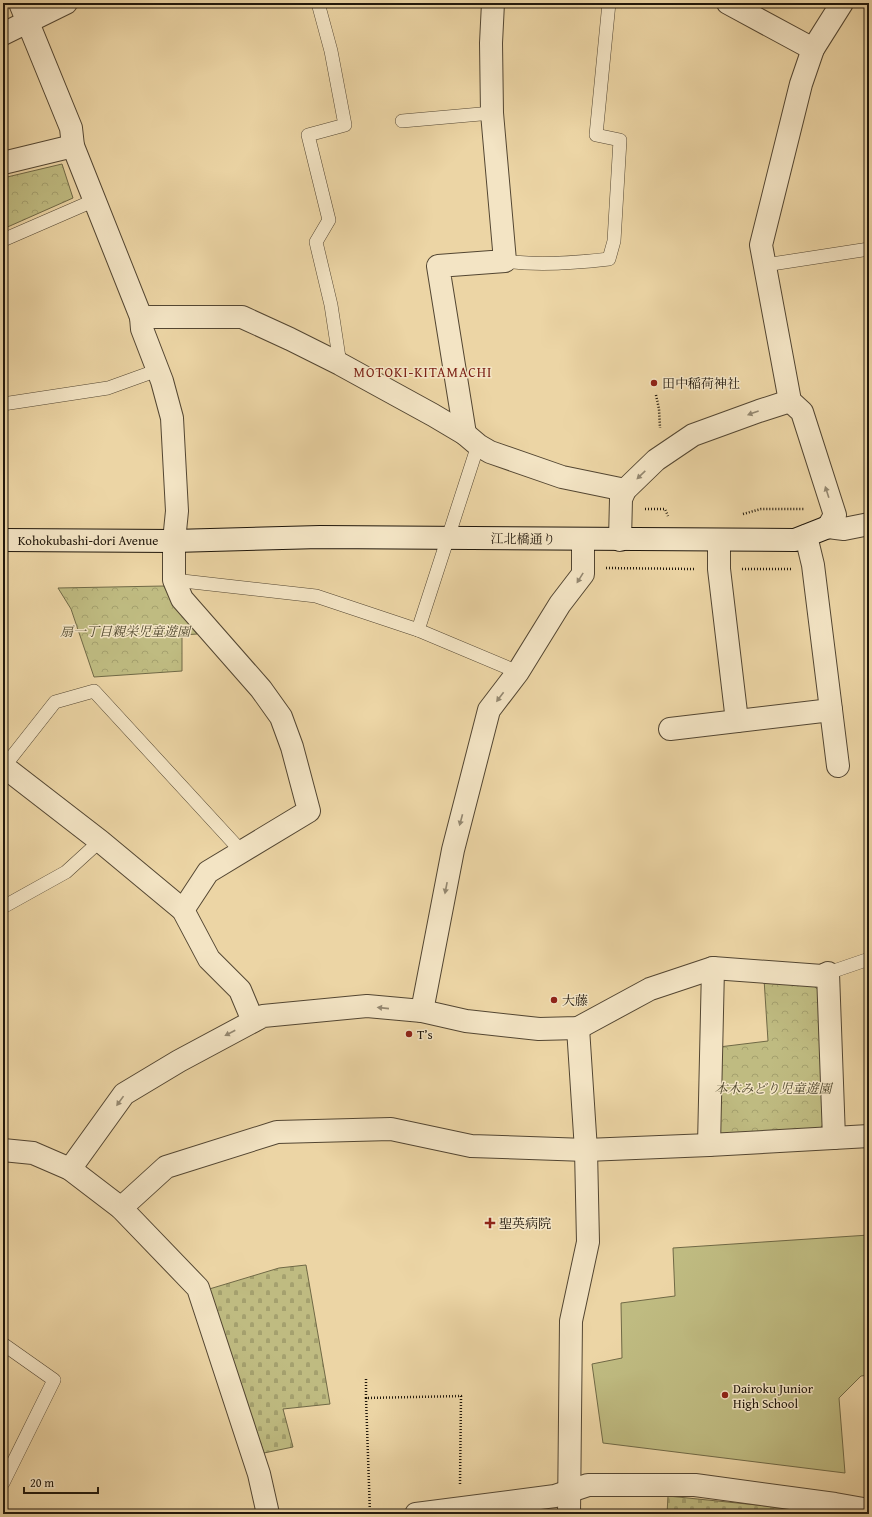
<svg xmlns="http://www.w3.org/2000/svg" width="872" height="1517" font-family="'Gentium Book Plus','Noto Serif JP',serif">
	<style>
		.forest { fill: url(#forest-crowns); stroke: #706946 }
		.cemetery { fill: url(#cemetery-stones); stroke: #706946 }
		.pitch { fill: #bfbb81; stroke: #706946 }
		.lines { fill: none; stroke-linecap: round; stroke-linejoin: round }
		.lane-casing { stroke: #534632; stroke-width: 14 }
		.street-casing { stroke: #534632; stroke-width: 24 }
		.secondary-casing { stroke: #20170b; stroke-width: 24 }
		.path { stroke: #20170b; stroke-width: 2.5; stroke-dasharray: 1 2; stroke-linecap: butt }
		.lane { stroke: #f3e4c4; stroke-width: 13 }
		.street { stroke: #f3e4c4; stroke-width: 22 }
		.secondary { stroke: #f3e4c4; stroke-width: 22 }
		.oneway { fill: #948871 }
		.poi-dot { fill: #8f2418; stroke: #f3e4c4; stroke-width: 1.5 }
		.labels { text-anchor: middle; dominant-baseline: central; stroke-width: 3; stroke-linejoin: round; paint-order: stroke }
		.poi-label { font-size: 13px; fill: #20170b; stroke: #f3e4c4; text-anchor: start }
		.street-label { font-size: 13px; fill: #20170b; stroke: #f3e4c4 }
		.park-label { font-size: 13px; font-style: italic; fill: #50482e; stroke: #f3e4c4 }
		.neighbourhood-label { font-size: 14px; letter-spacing: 1px; fill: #7a1f14; stroke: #f3e4c4 }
	</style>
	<defs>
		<pattern id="forest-crowns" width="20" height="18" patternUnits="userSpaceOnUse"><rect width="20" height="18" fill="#bfbb81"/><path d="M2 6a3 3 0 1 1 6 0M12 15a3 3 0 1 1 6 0" fill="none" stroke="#a4a06e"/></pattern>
		<pattern id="cemetery-stones" width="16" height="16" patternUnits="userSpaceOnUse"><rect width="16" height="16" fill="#bfbb81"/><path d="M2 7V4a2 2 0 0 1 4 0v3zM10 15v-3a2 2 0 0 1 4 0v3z" fill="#a4a06e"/></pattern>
	</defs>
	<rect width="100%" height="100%" fill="#ecd5a5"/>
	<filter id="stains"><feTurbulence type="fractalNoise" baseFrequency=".005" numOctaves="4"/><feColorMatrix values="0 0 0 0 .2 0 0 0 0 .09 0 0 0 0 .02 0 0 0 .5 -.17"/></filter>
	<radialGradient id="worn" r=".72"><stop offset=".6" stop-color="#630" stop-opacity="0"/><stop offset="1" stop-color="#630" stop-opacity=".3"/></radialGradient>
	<g class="forest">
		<path d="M62,164L73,198L3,229V178Z"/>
		<path d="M164,586L173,604L197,634L182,635V671L94,677L71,609L58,588Z"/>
		<path d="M764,979L810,983L820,991L826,1121L816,1133L723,1137L717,1132L719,1047L768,1041Z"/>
	</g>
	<g class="cemetery">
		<path d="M306,1265L330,1404L283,1409L293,1447L264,1453L206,1290L279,1268Z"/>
		<path d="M668,1496L826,1512V1514H667Z"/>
	</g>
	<path class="pitch" d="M869,1235V1375L861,1376L839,1398L845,1473L603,1443L592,1364L622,1358L621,1303L675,1296L673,1248Z"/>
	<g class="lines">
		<defs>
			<g id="lane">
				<path d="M318,3L331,51L345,125L308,135L329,220L316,242L331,305L340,364"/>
				<path d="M402,121L492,113"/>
				<path d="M3,240L95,200"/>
				<path d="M505,261C539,266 575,263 609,259L614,241L620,140L596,135L609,3"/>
				<path d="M765,265L869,249"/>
				<path d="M3,404L108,388L158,370"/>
				<path d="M174,580L316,596L418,630L518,672"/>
				<path d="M418,630L478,445"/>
				<path d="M3,768L55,702L94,691L242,852"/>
				<path d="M3,907L66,872L100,841"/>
				<path d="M828,973L869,959"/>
				<path d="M3,1344L54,1380L3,1483"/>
			</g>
			<g id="street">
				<path d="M20,3L71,128L73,146L141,317L142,329L162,381L172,418L177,511L174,541V580L182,599L261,689L281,717L292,747L309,811L208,872L183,910"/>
				<path d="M728,3L813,49"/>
				<path d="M842,3L813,49L801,84L761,245L790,401L802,412L835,515L828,527L844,529L869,524"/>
				<path d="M3,34L66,3"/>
				<path d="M3,163L73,146"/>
				<path d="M141,317H242L290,339L340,364L433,415L465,434L478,445L490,452L562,477L625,490"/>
				<path d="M465,434L438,266L505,261L492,113L491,43L493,3"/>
				<path d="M806,536L813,565L838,766"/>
				<path d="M620,540L621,499L625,490L656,460L693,435L759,411L790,401"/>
				<path d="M719,540V569L737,721"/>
				<path d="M670,729L831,710"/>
				<path d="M3,766L100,841L183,910L209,959L240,990L253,1021"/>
				<path d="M422,1011L453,850L489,710L518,672L560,604L583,574V540"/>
				<path d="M709,1145L713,968"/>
				<path d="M3,1150L33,1153L70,1169L121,1208L198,1288L259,1474L268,1514"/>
				<path d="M70,1169L124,1094L179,1061L263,1016L367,1006L422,1011L466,1021L539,1029L578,1028L650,989L713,968L822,976L828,973L834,1138"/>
				<path d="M121,1208L166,1167L277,1132L391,1129L471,1146L586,1150L709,1145L869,1136"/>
				<path d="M416,1514L555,1496L588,1485H695L835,1504L869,1510"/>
				<path d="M569,1514L571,1321L588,1242L586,1150L578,1028"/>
			</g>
			<path id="secondary" d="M3,540L174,541L320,537L795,540L828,527"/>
		</defs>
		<use href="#lane" class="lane-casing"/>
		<use href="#street" class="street-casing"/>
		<use href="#secondary" class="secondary-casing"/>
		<g class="path">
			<path d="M656,395L659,409L660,428"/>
			<path d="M645,509H665L668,516"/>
			<path d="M743,514L761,509H805"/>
			<path d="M606,568L695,569"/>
			<path d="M742,569H791"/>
			<path d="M366,1379V1398L461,1396L460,1484"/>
			<path d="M366,1398L370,1514"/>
			<path d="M594,1511L619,1512"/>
		</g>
		<use href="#lane" class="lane"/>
		<use href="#street" class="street"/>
		<use href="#secondary" class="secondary"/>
	</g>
	<defs><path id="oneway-solid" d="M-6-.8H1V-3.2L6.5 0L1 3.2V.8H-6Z"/></defs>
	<g class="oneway">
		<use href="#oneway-solid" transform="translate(753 413) rotate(160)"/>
		<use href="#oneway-solid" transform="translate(641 475) rotate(136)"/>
		<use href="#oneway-solid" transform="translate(827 492) rotate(-108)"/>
		<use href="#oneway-solid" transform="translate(580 578) rotate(122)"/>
		<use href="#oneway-solid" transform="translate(500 697) rotate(127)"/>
		<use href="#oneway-solid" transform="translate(461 820) rotate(105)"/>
		<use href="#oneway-solid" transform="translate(446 888) rotate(101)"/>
		<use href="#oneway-solid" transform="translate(383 1008) rotate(-174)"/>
		<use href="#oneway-solid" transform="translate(230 1033) rotate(152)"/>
		<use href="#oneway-solid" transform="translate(120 1101) rotate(126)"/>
	</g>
	<g class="poi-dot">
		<circle cx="654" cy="383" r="4"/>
		<circle cx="554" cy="1000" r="4"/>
		<circle cx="409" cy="1034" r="4"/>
		<path d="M488 1217h4v4h4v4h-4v4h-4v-4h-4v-4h4z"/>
		<circle cx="725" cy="1395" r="4"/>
	</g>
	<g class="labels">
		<g class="poi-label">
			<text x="662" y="383">田中稲荷神社</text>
			<text x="562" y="1000">大藤</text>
			<text x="417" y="1034">T’s</text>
			<text x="499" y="1223">聖英病院</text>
			<text x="733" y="1388">Dairoku Junior<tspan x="733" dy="15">High School</tspan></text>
		</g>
		<g class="street-label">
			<text transform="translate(523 539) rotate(1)">江北橋通り</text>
			<text x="88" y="540">Kohokubashi-dori Avenue</text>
		</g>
		<g class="park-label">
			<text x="125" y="631">扇一丁目親栄児童遊園</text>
			<text x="773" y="1088">本木みどり児童遊園</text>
		</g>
		<g class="neighbourhood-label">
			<text x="423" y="372">MOTOKI-KITAMACHI</text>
		</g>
	</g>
	<rect width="872" height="1517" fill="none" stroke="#ecd5a5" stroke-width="16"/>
	<rect x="4" y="4" width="864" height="1509" fill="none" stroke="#20170b" stroke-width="2"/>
	<rect x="8" y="8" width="856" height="1501" fill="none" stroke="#20170b"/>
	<path d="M24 1487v6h74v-6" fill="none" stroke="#20170b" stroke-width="2"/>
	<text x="30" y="1487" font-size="12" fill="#20170b" stroke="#f3e4c4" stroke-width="3" paint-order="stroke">20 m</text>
	<rect width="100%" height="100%" filter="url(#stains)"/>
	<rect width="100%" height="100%" fill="url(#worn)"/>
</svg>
